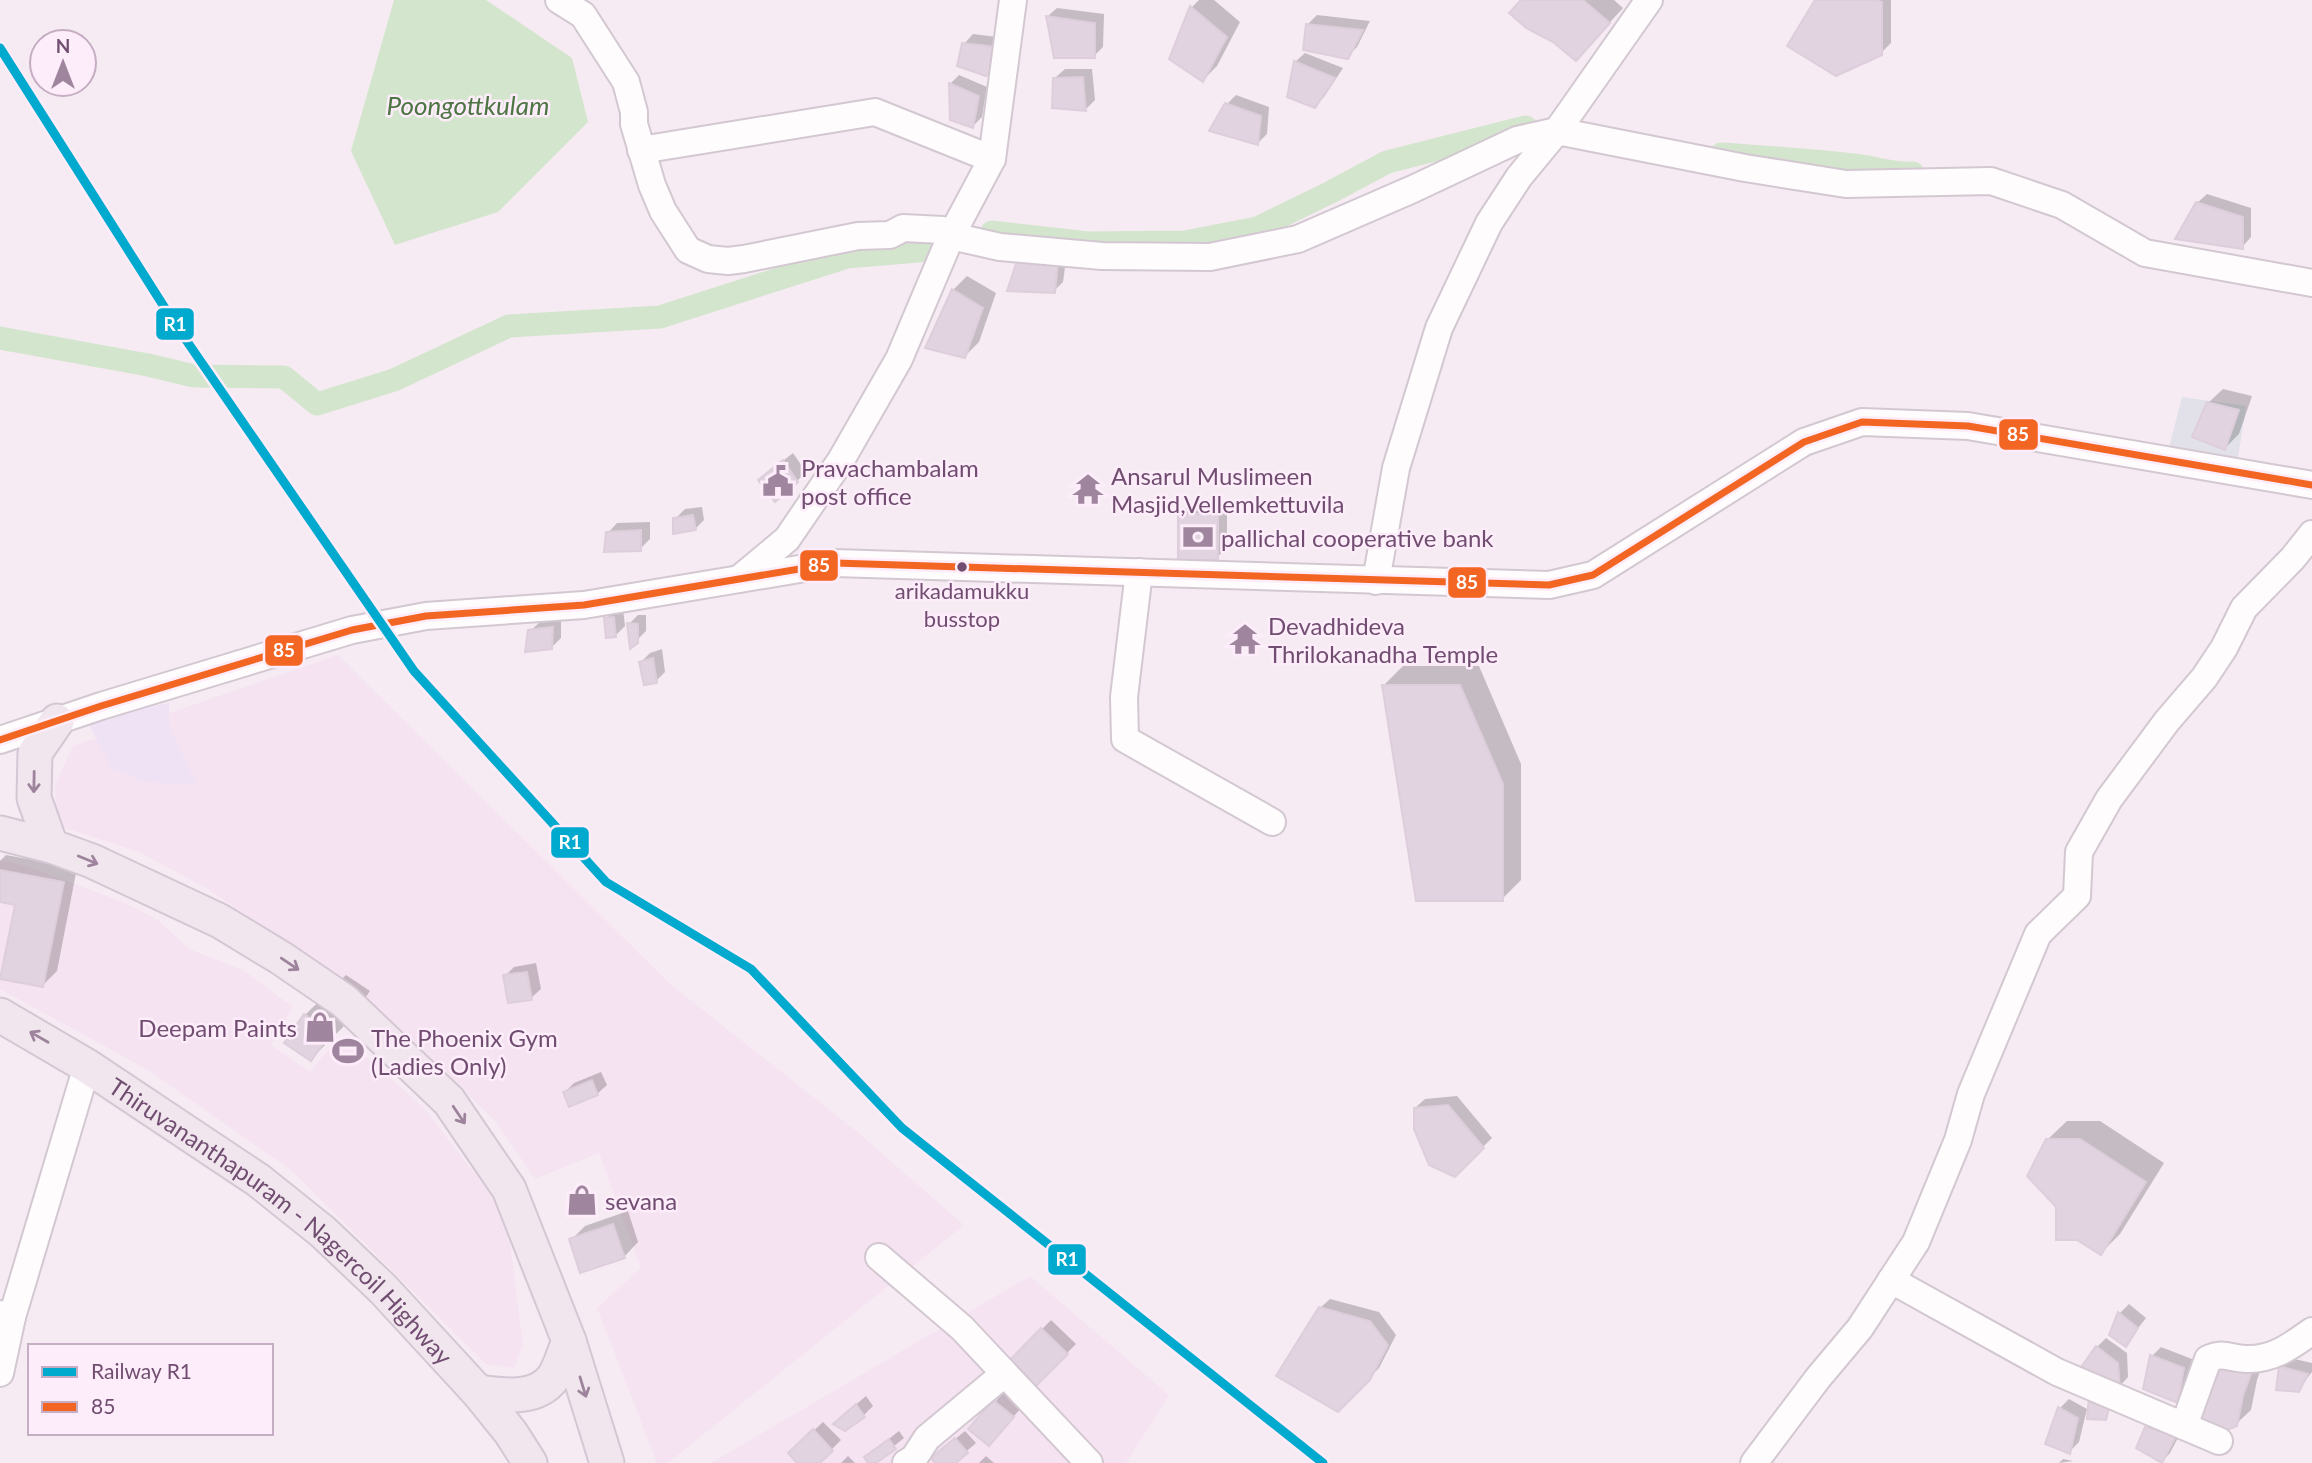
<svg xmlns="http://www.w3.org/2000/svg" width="2312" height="1463" font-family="Lato,sans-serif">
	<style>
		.residential { fill: #f6e3f2 }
		.education { fill: #e2e1ea }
		.medical { fill: #efe2f5 }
		.water { fill: #d4e5cd }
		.shadow { fill: #0003 }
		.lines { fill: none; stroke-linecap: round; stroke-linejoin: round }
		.canal { stroke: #d4e5cd; stroke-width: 23 }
		.building { fill: #e2d3e0; stroke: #decedc; stroke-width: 2 }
		.minor-casing { stroke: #d3c8d1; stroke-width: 30 }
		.major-casing { stroke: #d4c7d4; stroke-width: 37 }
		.minor { stroke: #fefcfd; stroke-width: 26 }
		.major { stroke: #f1e6ee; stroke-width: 33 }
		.bus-1-casing { stroke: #fdecf9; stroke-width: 12 }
		.bus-1 { stroke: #f26522; stroke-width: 7 }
		.rail-1-casing { stroke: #fdecf9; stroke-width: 14 }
		.rail-1 { stroke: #00a9ce; stroke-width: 9 }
		.oneway { stroke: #9e839d }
		.bus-dot { fill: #714e71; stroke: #fdecf9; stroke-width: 2.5 }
		.labels { text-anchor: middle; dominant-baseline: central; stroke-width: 5; stroke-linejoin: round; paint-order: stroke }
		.bus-label { font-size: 22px; fill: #714e71; stroke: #fdecf9 }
		.poi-label { font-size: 24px; fill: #714e71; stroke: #fdecf9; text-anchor: start }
		.street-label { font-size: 24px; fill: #714e71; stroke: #fdecf9 }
		.water-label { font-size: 26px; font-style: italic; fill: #4d7543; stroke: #fdecf9 }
		.line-badge { stroke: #fdecf9; stroke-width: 2.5 }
		.badge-label { font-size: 19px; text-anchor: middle; font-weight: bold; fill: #fff }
	</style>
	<rect width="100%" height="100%" fill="#f6ebf3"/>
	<g class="residential">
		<path d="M338,655L670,984L855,1130L964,1225L668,1463H657L597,1308L641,1268L599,1153L535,1179L496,1122L397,1025L329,971L203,886L139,852L56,825L55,785L73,746Z"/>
		<path d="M0,859L34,869L123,902L158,920L189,949L243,970L293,1007L271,1045L310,1072L337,1039L362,1053L424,1108L486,1188L508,1226L523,1345L514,1368L486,1364L292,1171L148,1070L0,989Z"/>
		<path d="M1030,1276L1169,1395L1126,1463H711Z"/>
	</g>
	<path class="education" d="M2182,397L2246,406L2238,458L2168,451Z"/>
	<path class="medical" d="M169,703V726L197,785L143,782L112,768L89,725L140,709Z"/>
	<path class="water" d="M394,0H486L572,58L588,122L498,212L395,245L351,151Z"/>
	<g class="shadow">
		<path d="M1199,0H1214L1240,22L1217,66L1203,80L1171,58L1192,7Z"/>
		<path d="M1524,0H1614L1623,8L1590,44Z"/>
		<path d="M1817,0H1891V43L1881,53Z"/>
		<path d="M1057,8L1104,14L1103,47L1094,56L1047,17Z"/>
		<path d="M1317,15L1370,21L1357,47L1347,57L1308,24Z"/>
		<path d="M973,34L1013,39L995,65L964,44Z"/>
		<path d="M1305,53L1343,68L1324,97L1315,106L1295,62Z"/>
		<path d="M1065,69H1092L1095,100L1086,109L1055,78Z"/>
		<path d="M959,75L987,87L982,117L973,126L952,118L950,84Z"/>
		<path d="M1236,95L1269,107L1267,134L1258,143L1227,104Z"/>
		<path d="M2207,194L2251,208V237L2242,247L2197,203Z"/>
		<path d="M1031,244L1067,253L1063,282L1054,291Z"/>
		<path d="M967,276L996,293L979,342L965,356L953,290Z"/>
		<path d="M2223,389L2252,396L2239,434L2225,448L2208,403Z"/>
		<path d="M793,453L806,472L797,481L770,471Z"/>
		<path d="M1189,505H1227V548L1217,557L1179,515Z"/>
		<path d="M702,507L704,520L695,529L675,519L685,509Z"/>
		<path d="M650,522V539L640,549L608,533L617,523Z"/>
		<path d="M615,609H623L625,626L616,635L606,619Z"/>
		<path d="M638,615H646V631L636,641L629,624Z"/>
		<path d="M561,619V638L551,648L530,631L540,622Z"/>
		<path d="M662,649L665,672L656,681L641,662L650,653Z"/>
		<path d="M1403,666H1479L1521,764V880L1502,899L1384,685Z"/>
		<path d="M6,855L77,868L57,971L43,985L17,904L0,901V861Z"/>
		<path d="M536,963L541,989L531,998L505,976L514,967Z"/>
		<path d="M346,975L370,991L351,1019L311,1059L305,1015Z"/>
		<path d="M601,1072L607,1085L597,1094L565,1092L574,1083Z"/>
		<path d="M1457,1096L1492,1138L1454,1175L1415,1108L1425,1099Z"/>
		<path d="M2067,1121H2100L2164,1163L2120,1234L2101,1253L2058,1207L2047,1140Z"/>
		<path d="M628,1211L638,1242L624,1257L571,1240L585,1226Z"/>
		<path d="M1330,1299L1379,1312L1396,1335L1379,1368L1338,1409L1320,1308Z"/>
		<path d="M2129,1304L2146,1318L2125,1345L2112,1334L2120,1313Z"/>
		<path d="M1051,1320L1076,1344L1032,1388L1008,1364Z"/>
		<path d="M2106,1338L2127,1353L2128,1377L2119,1387L2097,1347Z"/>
		<path d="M2161,1347L2192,1359L2187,1392L2177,1401L2152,1356Z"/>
		<path d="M2265,1357L2257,1380L2251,1410L2236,1424L2201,1418Z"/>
		<path d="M2290,1358L2312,1363V1372L2298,1390L2281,1367Z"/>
		<path d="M1004,1392L1022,1407L998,1434L971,1429Z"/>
		<path d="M866,1396L873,1406L864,1415H844Z"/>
		<path d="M2069,1399L2087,1409L2079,1442L2070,1451L2047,1443L2060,1408Z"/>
		<path d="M2156,1419L2184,1426L2170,1453L2161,1462L2147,1428Z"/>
		<path d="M823,1422L841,1440L818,1463H800L790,1453Z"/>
		<path d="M899,1431L904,1438L873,1463H870L866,1457Z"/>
		<path d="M965,1431L976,1443L953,1463H938L943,1449Z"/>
		<path d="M848,1456L855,1463H841Z"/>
		<path d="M986,1456L994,1463H979Z"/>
		<path d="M2063,1459L2073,1461L2059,1463Z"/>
	</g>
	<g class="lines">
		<g class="canal">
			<path d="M1721,154C1765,157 1809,160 1853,165C1874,167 1892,174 1913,173"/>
			<path d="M992,232L1088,243L1185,242L1257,228L1331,192L1387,162L1526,127"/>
			<path d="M0,338L148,365L194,376L284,377L317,404L394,380L509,326L660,317L847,257L930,250"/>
		</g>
	</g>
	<g class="building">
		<path d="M1521,0H1583L1610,23L1576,61L1553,42L1526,28L1509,13Z"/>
		<path d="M1815,0H1876L1882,2V55L1836,76L1787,46Z"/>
		<path d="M1190,6L1227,37L1203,82L1169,59Z"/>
		<path d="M1046,16L1095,23V58H1054Z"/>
		<path d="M1306,24L1363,30L1348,59L1303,50Z"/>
		<path d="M962,43L1006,48L986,76L957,66Z"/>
		<path d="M1294,61L1335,78L1315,108L1287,97Z"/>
		<path d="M1083,77L1086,111L1052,108L1053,78Z"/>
		<path d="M949,83L979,96L973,128L950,120Z"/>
		<path d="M1225,103L1261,116L1258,145L1209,131Z"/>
		<path d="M2196,202L2243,217V249L2175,239Z"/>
		<path d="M1020,252L1058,262L1055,293L1007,291Z"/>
		<path d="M952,289L983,308L965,358L925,348Z"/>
		<path d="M2207,402L2239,410L2225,450L2192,437Z"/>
		<path d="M783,460L798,482L775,502L758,480Z"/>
		<path d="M1178,514H1218V559L1178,562Z"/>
		<path d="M693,515L696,530L673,534V518Z"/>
		<path d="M641,530V551L604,552L606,532Z"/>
		<path d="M614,617L616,637L606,638L604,618Z"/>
		<path d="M627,623L638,624V643L630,649Z"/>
		<path d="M553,627L552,649L525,652L528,630Z"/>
		<path d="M653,658L657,683L644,685L639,662Z"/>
		<path d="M1382,685H1460L1503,784V901H1416Z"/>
		<path d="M0,870L64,882L43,987L0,979L15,905L0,902Z"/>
		<path d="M527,972L532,1000L508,1003L503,975Z"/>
		<path d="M304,1014L331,1032L311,1061L284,1043Z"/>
		<path d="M592,1080L598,1095L569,1107L563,1092Z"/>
		<path d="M1448,1105L1484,1148L1455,1177L1429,1165L1414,1129V1108Z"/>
		<path d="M2046,1139H2080L2146,1182L2101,1255L2077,1240H2056V1207L2027,1176Z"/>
		<path d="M613,1224L625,1258L580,1273L569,1239Z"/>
		<path d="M1319,1307L1370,1321L1388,1345L1370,1380L1338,1412L1276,1376Z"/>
		<path d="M2118,1312L2138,1328L2126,1347L2109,1335Z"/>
		<path d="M1041,1328L1068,1354L1032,1390L1006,1364Z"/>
		<path d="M2096,1346L2118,1363L2120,1389L2077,1373Z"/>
		<path d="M2150,1355L2184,1368L2178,1403L2143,1389Z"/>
		<path d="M2223,1360L2252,1371L2243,1396L2237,1426L2217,1434L2199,1418Z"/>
		<path d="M2279,1366L2308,1374L2299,1392L2276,1390Z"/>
		<path d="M2089,1396L2109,1408L2106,1420L2087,1419Z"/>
		<path d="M993,1400L1014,1417L989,1446L968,1429Z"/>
		<path d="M856,1404L865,1417L845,1431L833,1424Z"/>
		<path d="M2058,1407L2078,1418L2070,1454L2045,1444Z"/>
		<path d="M2145,1427L2176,1436L2162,1463L2136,1448Z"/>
		<path d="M813,1429L833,1451L820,1463H797L788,1453Z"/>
		<path d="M955,1438L968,1453L956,1463H935L931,1458Z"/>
		<path d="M889,1439L896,1449L876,1463H868L864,1457Z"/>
	</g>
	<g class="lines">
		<defs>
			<g id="minor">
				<path d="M559,0L583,15L626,82L634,112V124L652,185L663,211L688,250L708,259L728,261L744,259L858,236L890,235L903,228L943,230L951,236L1000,247L1102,256L1210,257L1298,239L1413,189L1517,140L1557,131L1745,168L1846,184L1991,181L2062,205L2145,253L2312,283"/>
				<path d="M641,150L875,112L992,159"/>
				<path d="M1139,572L1124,697L1125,739L1272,822"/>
				<path d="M739,579L787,539L841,460L899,359L951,236L992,159L1013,0"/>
				<path d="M1376,581L1396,468L1439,328L1489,223L1519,177L1557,131L1649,0"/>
				<path d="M0,740L101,706L352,630L426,616L584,605L835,563L1549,585L1593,575L1804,442L1862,422L1968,426L2312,485"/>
				<path d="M879,1257L962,1328L1089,1463"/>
				<path d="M1891,1280L2057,1372L2219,1441"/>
				<path d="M0,1314L12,1317L87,1066"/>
				<path d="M0,1373L12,1317"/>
				<path d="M2184,1426L2208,1359C2225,1351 2229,1359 2246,1359C2273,1360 2291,1346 2312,1331"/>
				<path d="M906,1463L914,1458L927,1438L1004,1374"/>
				<path d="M1754,1463L1818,1378L1860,1328L1916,1242L1958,1140L1971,1094L2038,934L2077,896L2079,852L2109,799L2167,721L2204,678L2224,648L2244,608L2293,558L2312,534"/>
			</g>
			<g id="major">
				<path d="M0,833L51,846L92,861L220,921L281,958L344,1001L449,1101L509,1189L569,1341L607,1463"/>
				<path d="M51,846L34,798L35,753L57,721"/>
				<path id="s1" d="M0,1015L87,1066L258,1180L323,1232L383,1289L478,1392L511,1433L530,1463"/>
				<path d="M478,1392C504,1395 535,1401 553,1378C560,1368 564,1352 569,1341"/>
			</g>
		</defs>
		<use href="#minor" class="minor-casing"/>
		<use href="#major" class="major-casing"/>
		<use href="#minor" class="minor"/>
		<use href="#major" class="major"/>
		<defs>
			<path id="bus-1" d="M0,740L101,706L352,630L426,616L584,605L835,563L1549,585L1593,575L1804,442L1862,422L1968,426L2312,485"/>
		</defs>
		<use href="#bus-1" class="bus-1-casing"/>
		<use href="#bus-1" class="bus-1"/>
		<defs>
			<path id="rail-1" d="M0,48L175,324L414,671L606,882L751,969L902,1128L1323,1463"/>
		</defs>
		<use href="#rail-1" class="rail-1-casing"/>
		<use href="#rail-1" class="rail-1"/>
	</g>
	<defs><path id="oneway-shaft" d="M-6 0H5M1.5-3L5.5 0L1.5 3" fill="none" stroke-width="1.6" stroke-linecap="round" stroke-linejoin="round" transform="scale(1.75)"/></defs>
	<g class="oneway">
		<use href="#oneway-shaft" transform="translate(34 782) rotate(91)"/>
		<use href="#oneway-shaft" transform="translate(88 860) rotate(22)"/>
		<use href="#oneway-shaft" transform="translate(290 964) rotate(34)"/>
		<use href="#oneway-shaft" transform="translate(39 1037) rotate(-150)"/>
		<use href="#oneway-shaft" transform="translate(459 1115) rotate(56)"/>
		<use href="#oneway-shaft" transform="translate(583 1387) rotate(73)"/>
	</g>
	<defs>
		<symbol id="civic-bare" viewBox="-9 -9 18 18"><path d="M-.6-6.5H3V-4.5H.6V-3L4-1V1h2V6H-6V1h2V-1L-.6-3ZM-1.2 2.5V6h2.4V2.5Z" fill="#a0859e" stroke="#fdecf9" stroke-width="2.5" paint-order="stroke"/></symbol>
		<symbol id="temple-bare" viewBox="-9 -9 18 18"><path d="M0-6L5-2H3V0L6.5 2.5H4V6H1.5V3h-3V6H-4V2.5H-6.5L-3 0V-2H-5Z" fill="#a0859e" stroke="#fdecf9" stroke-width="2.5" paint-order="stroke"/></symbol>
		<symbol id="bank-bare" viewBox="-9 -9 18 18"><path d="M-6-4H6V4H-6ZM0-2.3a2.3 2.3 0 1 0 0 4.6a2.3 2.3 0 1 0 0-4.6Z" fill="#a0859e" stroke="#fdecf9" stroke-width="2.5" paint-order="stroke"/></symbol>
		<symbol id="shop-bare" viewBox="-9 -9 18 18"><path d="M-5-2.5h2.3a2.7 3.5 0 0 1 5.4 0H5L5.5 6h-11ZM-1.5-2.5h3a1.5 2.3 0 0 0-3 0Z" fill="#a0859e" stroke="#fdecf9" stroke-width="2.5" paint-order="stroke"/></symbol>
		<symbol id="stadium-bare" viewBox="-9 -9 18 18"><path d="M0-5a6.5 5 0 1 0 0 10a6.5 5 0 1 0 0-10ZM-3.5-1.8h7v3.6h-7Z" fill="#a0859e" stroke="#fdecf9" stroke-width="2.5" paint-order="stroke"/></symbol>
	</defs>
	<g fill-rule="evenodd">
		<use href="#civic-bare" x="756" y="459" width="44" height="44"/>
		<use href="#temple-bare" x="1066" y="467" width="44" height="44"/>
		<use href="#bank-bare" x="1176" y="515" width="44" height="44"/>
		<use href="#temple-bare" x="1223" y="617" width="44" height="44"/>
		<use href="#shop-bare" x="298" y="1005" width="44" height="44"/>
		<use href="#stadium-bare" x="326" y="1029" width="44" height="44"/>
		<use href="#shop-bare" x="560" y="1178" width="44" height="44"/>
	</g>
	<circle class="bus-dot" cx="962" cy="567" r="6"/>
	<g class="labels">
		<g class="bus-label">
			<text x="962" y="590">arikadamukku<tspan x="962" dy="28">busstop</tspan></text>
		</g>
		<g class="poi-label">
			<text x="801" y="467">Pravachambalam<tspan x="801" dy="28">post office</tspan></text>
			<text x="1111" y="475">Ansarul Muslimeen<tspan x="1111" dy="28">Masjid,Vellemkettuvila</tspan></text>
			<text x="1221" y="537">pallichal cooperative bank</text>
			<text x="1268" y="625">Devadhideva<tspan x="1268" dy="28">Thrilokanadha Temple</tspan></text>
			<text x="297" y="1027" text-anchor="end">Deepam Paints</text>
			<text x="371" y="1037">The Phoenix Gym<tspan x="371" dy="28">(Ladies Only)</tspan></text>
			<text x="605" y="1200">sevana</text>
		</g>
		<g class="street-label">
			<text stroke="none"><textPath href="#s1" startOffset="350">Thiruvananthapuram - Nagercoil Highway</textPath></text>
		</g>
		<g class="water-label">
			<text x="468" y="105">Poongottkulam</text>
		</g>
	</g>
	<g class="line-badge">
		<rect x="155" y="307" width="40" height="34" rx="7" fill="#00a9ce"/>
		<rect x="1998" y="418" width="41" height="33" rx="7" fill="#f26522"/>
		<rect x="799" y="549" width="40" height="33" rx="7" fill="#f26522"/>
		<rect x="1447" y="566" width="40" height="33" rx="7" fill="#f26522"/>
		<rect x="264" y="634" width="40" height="33" rx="7" fill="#f26522"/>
		<rect x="550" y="826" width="40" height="33" rx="7" fill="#00a9ce"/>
		<rect x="1047" y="1243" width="40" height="33" rx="7" fill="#00a9ce"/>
	</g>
	<g class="badge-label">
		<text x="175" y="331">R1</text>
		<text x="2018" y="441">85</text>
		<text x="819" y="572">85</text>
		<text x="1467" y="589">85</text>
		<text x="284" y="657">85</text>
		<text x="570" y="849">R1</text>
		<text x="1067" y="1266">R1</text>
	</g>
	<rect x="28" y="1344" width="245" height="91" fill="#fdecf9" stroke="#c5adc3" stroke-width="2"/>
	<rect x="42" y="1367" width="35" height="10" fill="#00a9ce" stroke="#c5adc3" stroke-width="2"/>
	<text x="91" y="1379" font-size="21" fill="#714e71">Railway R1</text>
	<rect x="42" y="1402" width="35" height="10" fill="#f26522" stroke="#c5adc3" stroke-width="2"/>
	<text x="91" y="1414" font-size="21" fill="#714e71">85</text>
	<g transform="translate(63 63)"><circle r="33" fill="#fdecf9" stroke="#c5adc3" stroke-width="2"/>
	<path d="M0-5L12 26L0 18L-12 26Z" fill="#a0859e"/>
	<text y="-10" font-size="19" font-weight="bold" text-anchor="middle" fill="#714e71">N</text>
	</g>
</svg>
